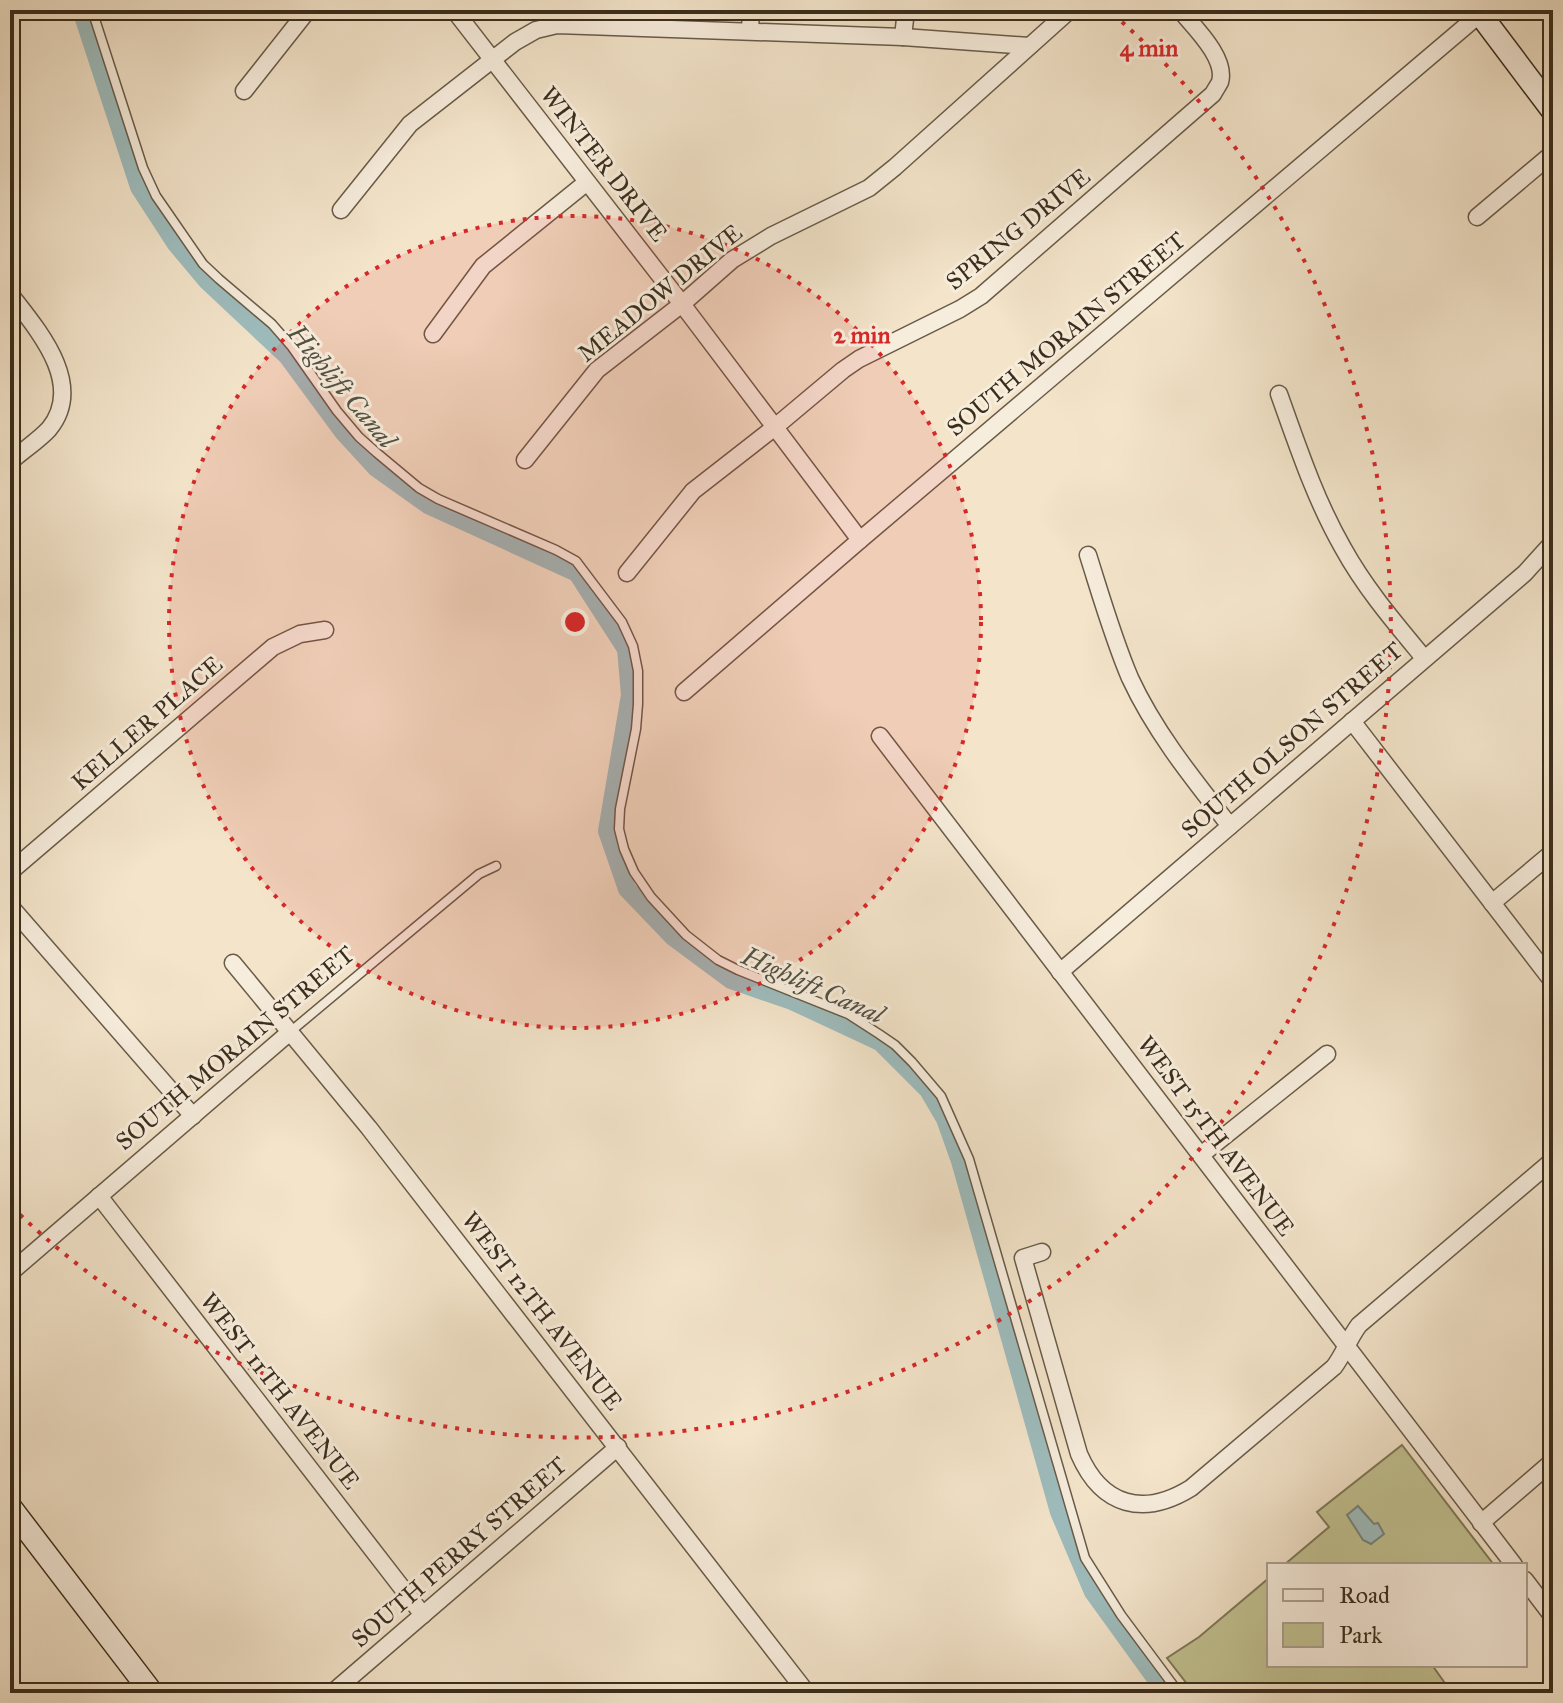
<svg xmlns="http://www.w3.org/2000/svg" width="1563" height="1703" font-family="'IM FELL Great Primer',serif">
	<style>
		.green { fill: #c2c292; stroke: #7e7857; stroke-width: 2 }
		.water { fill: #9ebdbe; stroke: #76837d; stroke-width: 2 }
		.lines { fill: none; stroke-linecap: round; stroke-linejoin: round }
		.canal { stroke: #9ebdbe; stroke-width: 18 }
		.lane-casing { stroke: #685b48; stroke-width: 11 }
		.street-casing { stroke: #685b48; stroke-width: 19 }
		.secondary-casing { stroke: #3a2d1c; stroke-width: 25 }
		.lane { stroke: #f7eddd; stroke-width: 8 }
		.street { stroke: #f7eddd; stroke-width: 16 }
		.secondary { stroke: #f7eddd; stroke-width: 22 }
		.ring { fill: none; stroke: #d62828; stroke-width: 4; stroke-dasharray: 4 8 }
		.labels { text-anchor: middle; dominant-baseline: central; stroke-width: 6; stroke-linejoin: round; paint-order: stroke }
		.street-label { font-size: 24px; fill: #3a2d1c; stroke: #f7eddd }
		.water-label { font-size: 26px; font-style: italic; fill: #535144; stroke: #f7eddd }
		.centre { fill: #d62828; stroke: #f7eddd; stroke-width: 4 }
		.ring-label { font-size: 24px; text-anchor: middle; font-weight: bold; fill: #d62828; stroke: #f7eddd; stroke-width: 6; stroke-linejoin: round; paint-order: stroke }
	</style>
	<rect width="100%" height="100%" fill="#f3e4ca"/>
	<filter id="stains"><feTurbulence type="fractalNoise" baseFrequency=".0025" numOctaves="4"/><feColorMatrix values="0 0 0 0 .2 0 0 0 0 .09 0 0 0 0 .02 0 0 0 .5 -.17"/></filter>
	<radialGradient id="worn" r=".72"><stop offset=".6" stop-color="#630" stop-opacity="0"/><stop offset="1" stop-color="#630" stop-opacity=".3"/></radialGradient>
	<g class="green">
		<path d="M1402,1445L1494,1565H1284L1329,1527L1317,1512Z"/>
		<path d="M1269,1578V1665H1432L1452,1693H1194L1167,1658L1199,1637Z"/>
	</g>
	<path class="water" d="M1358,1506L1374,1524L1378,1523L1384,1534L1371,1544L1363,1540L1347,1515Z"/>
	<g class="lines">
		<path class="canal" d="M81,10L139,187L176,244L207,281L287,356L343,432L376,468L428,505L577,573L626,649L630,695L607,831L627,889L673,937L731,980L792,1001L880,1042L928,1090L945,1119L960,1161L1059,1512L1093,1592L1166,1693"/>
		<defs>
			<g id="lane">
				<path d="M92,10L143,168L156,196L203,264L219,279L272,324L292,347L337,411L359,437L377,453L419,488L438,499L556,550L576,561L622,622L633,646L638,671V704L636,729L620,809L619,829L624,849L634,872L651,897L686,935L718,960L738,970L848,1014L879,1034L895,1045L912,1062L941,1096L969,1159L1085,1558L1121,1615L1179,1693"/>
				<path d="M290,1032L479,874L496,866"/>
			</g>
			<g id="street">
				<path d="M454,10L682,304L860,540"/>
				<path d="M750,31L751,10"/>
				<path d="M903,37L906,10"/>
				<path d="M244,91L308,10"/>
				<path d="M341,210L410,124L515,42L536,30L557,25L903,37L1029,46"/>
				<path d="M1477,217L1553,153"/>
				<path d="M10,294C37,329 86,384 49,429C38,441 22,451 10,462"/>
				<path d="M433,334L483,266L587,182"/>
				<path d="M1279,394C1298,447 1315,499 1343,548C1365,588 1395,623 1424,658"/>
				<path d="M525,460L597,370L682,304L732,260L771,236L869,188L895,167L1070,10"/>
				<path d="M1088,555C1101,596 1113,638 1130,678C1155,732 1193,779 1230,826"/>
				<path d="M627,573L693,491L775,427L843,370L859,359L960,309L981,296L1213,94C1215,90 1218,86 1220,82C1227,58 1194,27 1180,10"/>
				<path d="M684,692L860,540L1480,14"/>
				<path d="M1352,721L1553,982"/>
				<path d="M880,736L1514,1565"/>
				<path d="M10,872L273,647L300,634L325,630"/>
				<path d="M1492,903L1553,852"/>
				<path d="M10,906L193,1116"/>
				<path d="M233,963L369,1128L807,1693"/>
				<path d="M1060,972L1525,573L1553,542"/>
				<path d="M1201,1155L1327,1054"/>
				<path d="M99,1196L423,1615"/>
				<path d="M1042,1252L1023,1258L1079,1454C1102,1507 1144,1517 1191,1488L1334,1367C1344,1354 1349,1338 1359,1325L1553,1160"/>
				<path d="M10,1273L290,1032"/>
				<path d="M1481,1523L1553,1461"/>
				<path d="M1525,1580L1553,1617"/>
				<path d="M332,1693L618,1447"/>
			</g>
			<g id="secondary">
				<path d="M1477,10L1553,111"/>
				<path d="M10,1507L152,1693"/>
			</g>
		</defs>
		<use href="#lane" class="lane-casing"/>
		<use href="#street" class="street-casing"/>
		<use href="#secondary" class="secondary-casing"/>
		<use href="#lane" class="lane"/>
		<use href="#street" class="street"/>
		<use href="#secondary" class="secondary"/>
	</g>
	<circle cx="575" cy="622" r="406" fill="#d62828" fill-opacity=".12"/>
	<g class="ring">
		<circle cx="575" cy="622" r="406"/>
		<path d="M1113 14A812 812 0 1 1 11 1206"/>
	</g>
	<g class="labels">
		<g class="street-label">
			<text transform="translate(604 164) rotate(52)">WINTER DRIVE</text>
			<text transform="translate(1018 229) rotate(-39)">SPRING DRIVE</text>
			<text transform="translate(660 293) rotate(-39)">MEADOW DRIVE</text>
			<text transform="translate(1066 334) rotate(-40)">SOUTH MORAIN STREET</text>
			<text transform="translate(147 723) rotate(-41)">KELLER PLACE</text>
			<text transform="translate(1292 740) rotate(-41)">SOUTH OLSON STREET</text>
			<text transform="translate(235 1048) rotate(-40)">SOUTH MORAIN STREET</text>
			<text transform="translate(1216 1136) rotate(53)">WEST 15TH AVENUE</text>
			<text transform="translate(542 1311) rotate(52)">WEST 12TH AVENUE</text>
			<text transform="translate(280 1391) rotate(52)">WEST 11TH AVENUE</text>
			<text transform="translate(459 1552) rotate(-41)">SOUTH PERRY STREET</text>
		</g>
		<g class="water-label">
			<text transform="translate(342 386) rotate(50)">Highlift Canal</text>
			<text transform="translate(813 985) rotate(24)">Highlift Canal</text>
		</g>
	</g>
	<circle cx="575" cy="622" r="12" class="centre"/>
	<g class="ring-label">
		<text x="1149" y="56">4 min</text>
		<text x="862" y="343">2 min</text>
	</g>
	<rect width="1563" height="1703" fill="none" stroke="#f3e4ca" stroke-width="40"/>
	<rect x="12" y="12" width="1539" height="1679" fill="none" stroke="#3a2d1c" stroke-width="4"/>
	<rect x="20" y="20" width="1523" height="1663" fill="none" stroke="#3a2d1c" stroke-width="2"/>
	<rect x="1267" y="1563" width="260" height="104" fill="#f7eddd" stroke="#aba090" stroke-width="2"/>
	<rect x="1283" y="1589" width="40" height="12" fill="#f7eddd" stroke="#aba090" stroke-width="2"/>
	<text x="1339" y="1603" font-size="24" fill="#3a2d1c">Road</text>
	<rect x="1283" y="1623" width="40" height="24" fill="#c2c292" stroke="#aba090" stroke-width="2"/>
	<text x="1339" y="1643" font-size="24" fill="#3a2d1c">Park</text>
	<rect width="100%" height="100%" filter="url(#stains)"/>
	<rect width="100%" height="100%" fill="url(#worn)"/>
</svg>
